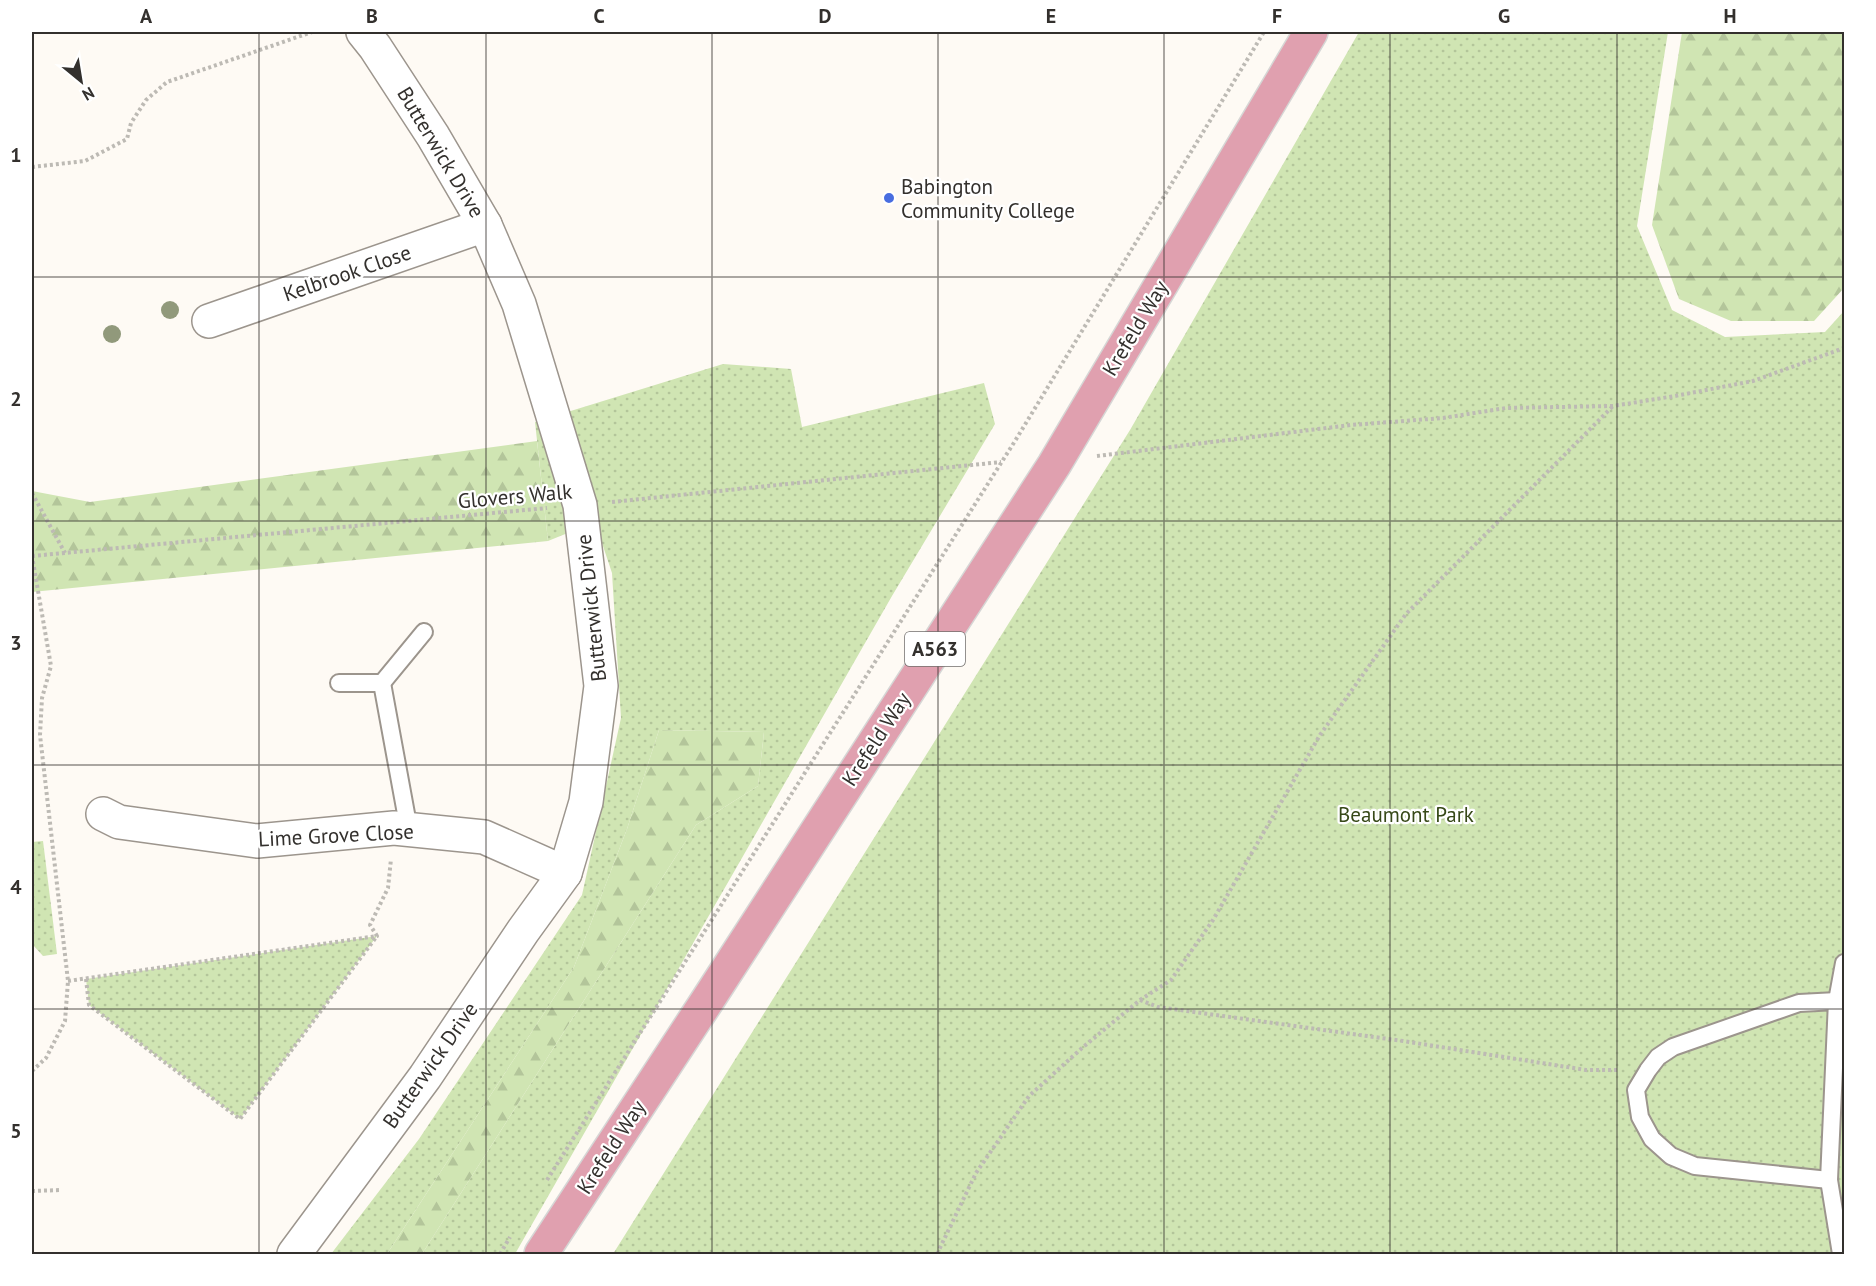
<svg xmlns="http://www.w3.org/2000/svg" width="1876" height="1286" font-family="'PT Sans',sans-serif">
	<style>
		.grass { fill: url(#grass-dots) }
		.forest { fill: url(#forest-firs) }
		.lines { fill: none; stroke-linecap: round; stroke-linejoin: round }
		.service-casing { stroke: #9c958d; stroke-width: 20 }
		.minor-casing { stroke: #9c958d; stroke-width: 36 }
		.trunk-casing { stroke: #d6d6d5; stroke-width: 36 }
		.path { stroke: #bdbab4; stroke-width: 4; stroke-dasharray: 3 3; stroke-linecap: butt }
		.service { stroke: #fff; stroke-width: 16 }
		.minor { stroke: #fff; stroke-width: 33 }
		.trunk { stroke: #e0a0af; stroke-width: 33 }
		.tree { fill: #91997b }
		.grid { fill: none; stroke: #33302d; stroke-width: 1.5; stroke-opacity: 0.55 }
		.poi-dot { fill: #486de0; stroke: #fff; stroke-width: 2 }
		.labels { text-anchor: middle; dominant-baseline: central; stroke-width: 4.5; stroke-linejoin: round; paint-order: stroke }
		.shield { fill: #fff; stroke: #706e6c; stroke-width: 1.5 }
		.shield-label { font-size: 20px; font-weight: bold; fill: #33302d }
		.street-label { font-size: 21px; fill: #33302d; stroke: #fff }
		.poi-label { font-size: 21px; fill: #33302d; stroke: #fff; text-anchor: start }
		.park-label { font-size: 21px; fill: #374918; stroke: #fff }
		.neatline { fill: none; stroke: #33302d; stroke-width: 2 }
		.grid-label { font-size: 20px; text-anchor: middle; font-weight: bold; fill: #33302d }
	</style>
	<defs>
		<pattern id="grass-dots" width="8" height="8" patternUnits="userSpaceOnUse" patternTransform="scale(1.5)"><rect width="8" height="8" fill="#d0e5b3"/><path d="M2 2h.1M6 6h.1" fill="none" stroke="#b3c59a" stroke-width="1.8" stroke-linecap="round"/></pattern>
		<pattern id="forest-firs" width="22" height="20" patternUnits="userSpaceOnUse" patternTransform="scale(1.5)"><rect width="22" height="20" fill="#d0e5b3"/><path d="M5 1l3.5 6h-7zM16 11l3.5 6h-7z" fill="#b3c59a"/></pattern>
	</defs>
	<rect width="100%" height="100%" fill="#fefaf4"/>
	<g class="grass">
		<path d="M1359,32H1668L1637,226L1672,310L1725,337L1825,332L1844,311V1254H613L1130,430Z"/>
		<path d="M723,364L791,369L802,427L984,383L995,424L892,596L515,1254H422L696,825L758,786L764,732L659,730L627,829L574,967L387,1254H331L419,1139L582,895L621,718L612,573L595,522L548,541L535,422Z"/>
		<path d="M43,841L57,954L43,956L32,944V842Z"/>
		<path d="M377,936L240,1119L89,1005L86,979Z"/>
	</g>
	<g class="forest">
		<path d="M1682,32H1844V288L1814,321H1731L1679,299L1652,225Z"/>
		<path d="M537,441L548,541L32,592V491L90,502Z"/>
		<path d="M659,730L764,732L758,786L696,825L422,1254H387L574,967L627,829Z"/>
	</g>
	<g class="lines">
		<defs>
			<g id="service">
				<path d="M339,683H382L409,830"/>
				<path d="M382,683L424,632"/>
				<path d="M1829,1180L1695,1166L1671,1156L1652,1139L1640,1117L1636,1090L1648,1070L1658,1057L1673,1047L1799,1003L1837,1001"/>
				<path d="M1841,1254L1829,1180L1837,1001L1844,963"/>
			</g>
			<g id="minor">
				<path d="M209,321L485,225"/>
				<path d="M103,814L119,822L257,841L394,828L484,837L565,873"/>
				<path d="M294,1254L425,1077L523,931L565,873L586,802L601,686L580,505L519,304L485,225L433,136L375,47L363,32"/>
			</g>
			<path id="trunk" d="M541,1254L709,998L1054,465L1311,32"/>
		</defs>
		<use href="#service" class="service-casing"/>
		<use href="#minor" class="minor-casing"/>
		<use href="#trunk" class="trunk-casing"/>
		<g class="path">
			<path d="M32,167L85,161L127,139L131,123L146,100L167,82L312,32"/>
			<path d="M1097,456L1351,425L1443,418L1506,408L1613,406L1675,396L1753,381L1844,348"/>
			<path d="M32,493L65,553"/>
			<path d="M612,502L1001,462"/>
			<path d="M32,556L547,508"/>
			<path d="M86,979L89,1005L240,1119L377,936"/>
			<path d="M68,981L377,936L370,925L388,888L391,859"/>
			<path d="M1140,1000L1158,1007L1403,1041L1586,1070H1620"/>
			<path d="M32,1071L46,1058L65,1021L68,981L40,735L42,698L51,666L32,556"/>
			<path d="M547,1180L1015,441L1264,32"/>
			<path d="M32,1191L61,1190"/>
			<path d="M500,1254L510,1237"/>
			<path d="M937,1254L976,1173L1029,1096L1082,1048L1140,1000L1171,980L1213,920L1320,735L1406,614L1613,406"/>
		</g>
		<use href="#service" class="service"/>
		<use href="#minor" class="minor"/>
		<use href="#trunk" class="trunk"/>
	</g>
	<g class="tree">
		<circle cx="170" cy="310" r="9"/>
		<circle cx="112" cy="334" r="9"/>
	</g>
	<path class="grid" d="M259,32V1254M486,32V1254M712,32V1254M938,32V1254M1164,32V1254M1390,32V1254M1617,32V1254M32,277H1844M32,521H1844M32,765H1844M32,1009H1844"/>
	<circle class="poi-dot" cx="889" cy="198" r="6"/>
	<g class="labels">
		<rect class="shield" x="905" y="632" width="60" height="34" rx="4.5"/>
		<g class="shield-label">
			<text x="935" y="649">A563</text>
		</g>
		<g class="street-label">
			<text transform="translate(441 152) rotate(59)">Butterwick Drive</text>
			<text transform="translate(347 273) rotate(-19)">Kelbrook Close</text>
			<text transform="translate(1135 328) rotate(-59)">Krefeld Way</text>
			<text transform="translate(515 496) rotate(-5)">Glovers Walk</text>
			<text transform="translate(591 608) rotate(-96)">Butterwick Drive</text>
			<text transform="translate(876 739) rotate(-57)">Krefeld Way</text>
			<text transform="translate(336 835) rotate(-3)">Lime Grove Close</text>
			<text transform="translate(430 1065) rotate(-55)">Butterwick Drive</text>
			<text transform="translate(611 1147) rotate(-57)">Krefeld Way</text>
		</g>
		<g class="poi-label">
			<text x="901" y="186">Babington<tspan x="901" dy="24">Community College</tspan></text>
		</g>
		<g class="park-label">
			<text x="1406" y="814">Beaumont Park</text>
		</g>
	</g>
	<rect width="1876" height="1286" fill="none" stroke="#ffffff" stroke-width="66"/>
	<g transform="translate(81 81) rotate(150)" stroke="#ffffff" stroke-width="4.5" paint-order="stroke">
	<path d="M0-4.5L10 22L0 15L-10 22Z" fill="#33302d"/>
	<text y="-9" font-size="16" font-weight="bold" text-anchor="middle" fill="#33302d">N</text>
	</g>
	<rect x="33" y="33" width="1810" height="1220" class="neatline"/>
	<g class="grid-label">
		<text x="146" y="23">A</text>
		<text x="372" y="23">B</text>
		<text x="599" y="23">C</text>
		<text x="825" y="23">D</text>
		<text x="1051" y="23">E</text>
		<text x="1277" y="23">F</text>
		<text x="1504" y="23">G</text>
		<text x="1730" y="23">H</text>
		<text x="16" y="162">1</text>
		<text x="16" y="406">2</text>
		<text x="16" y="650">3</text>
		<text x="16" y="894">4</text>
		<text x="16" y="1138">5</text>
	</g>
</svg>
